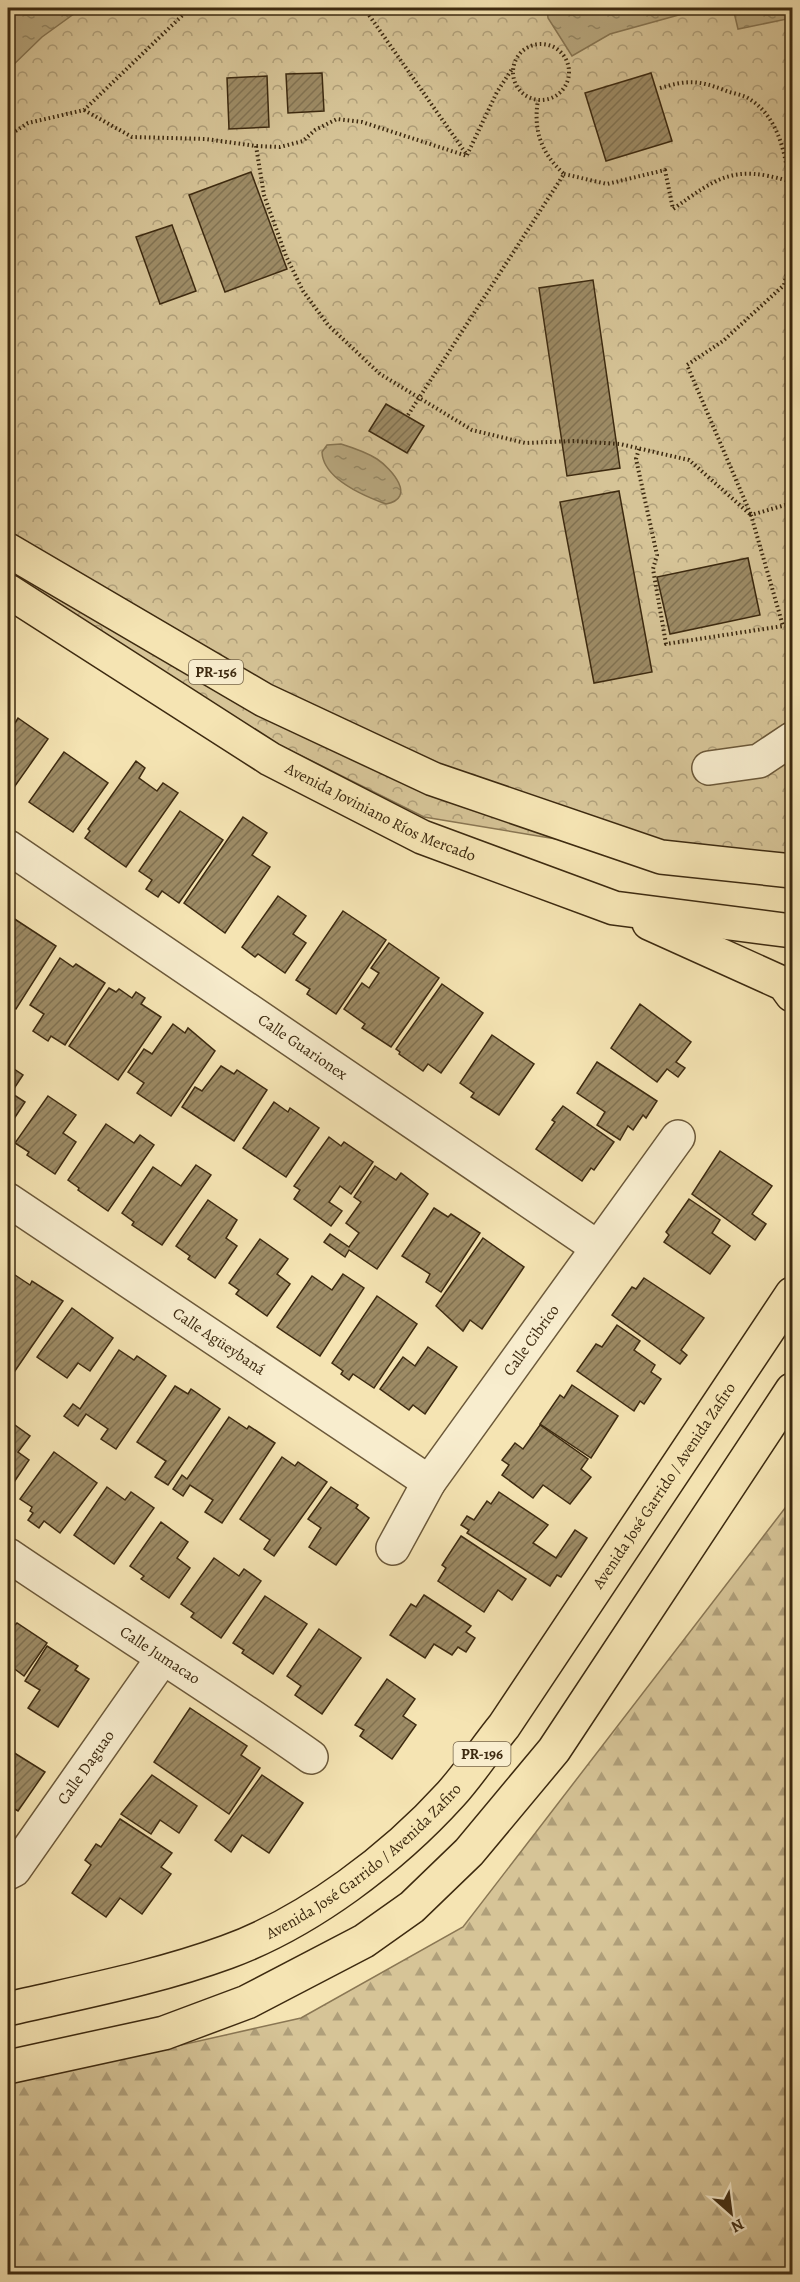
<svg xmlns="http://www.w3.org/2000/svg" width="800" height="2282" font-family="Alegreya,serif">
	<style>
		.forest { fill: url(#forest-firs); stroke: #8a7754; stroke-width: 1.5 }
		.park { fill: url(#park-crowns); stroke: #8a7754; stroke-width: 1.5 }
		.water { fill: url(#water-ripples); stroke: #867451; stroke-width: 1.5 }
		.building { fill: url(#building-hatch); stroke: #3d2a10; stroke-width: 1.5 }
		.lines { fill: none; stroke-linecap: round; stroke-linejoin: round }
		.minor-casing { stroke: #6b5839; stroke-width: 36 }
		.major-casing { stroke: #3d2a10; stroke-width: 36 }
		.path { stroke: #3d2a10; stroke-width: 4; stroke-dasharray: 1.5 3; stroke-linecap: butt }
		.minor { stroke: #f8edce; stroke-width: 33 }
		.major { stroke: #f5e4b3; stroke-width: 33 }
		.labels { text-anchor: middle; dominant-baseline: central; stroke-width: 4.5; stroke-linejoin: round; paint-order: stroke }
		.shield { fill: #f8edce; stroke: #756449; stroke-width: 1.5 }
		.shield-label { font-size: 15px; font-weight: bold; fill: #3d2a10 }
		.street-label { font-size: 16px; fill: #3d2a10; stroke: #f8edce }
	</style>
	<defs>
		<pattern id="forest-firs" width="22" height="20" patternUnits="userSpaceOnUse" patternTransform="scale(1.5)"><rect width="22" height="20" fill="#d6c497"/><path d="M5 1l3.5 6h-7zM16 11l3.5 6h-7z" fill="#af9f7a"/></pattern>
		<pattern id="park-crowns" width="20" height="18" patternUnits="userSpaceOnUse" patternTransform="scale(1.5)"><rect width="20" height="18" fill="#d6c497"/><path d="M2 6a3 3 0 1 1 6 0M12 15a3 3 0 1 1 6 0" fill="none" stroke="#af9f7a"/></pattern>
		<pattern id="water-ripples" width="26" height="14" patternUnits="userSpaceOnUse" patternTransform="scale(1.5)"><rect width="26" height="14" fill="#b6a57c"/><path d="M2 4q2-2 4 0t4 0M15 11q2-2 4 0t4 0" fill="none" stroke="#958764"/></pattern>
		<pattern id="building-hatch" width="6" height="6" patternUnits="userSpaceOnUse" patternTransform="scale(1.5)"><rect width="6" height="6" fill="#9d8b65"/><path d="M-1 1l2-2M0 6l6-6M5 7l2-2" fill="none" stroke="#817252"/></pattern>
	</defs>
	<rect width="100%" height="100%" fill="#f5e4b3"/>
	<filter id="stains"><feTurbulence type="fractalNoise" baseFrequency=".00333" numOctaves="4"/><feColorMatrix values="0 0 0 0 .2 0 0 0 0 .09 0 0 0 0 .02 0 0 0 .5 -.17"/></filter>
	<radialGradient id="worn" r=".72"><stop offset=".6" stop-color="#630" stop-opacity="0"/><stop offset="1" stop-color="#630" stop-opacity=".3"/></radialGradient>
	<path class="forest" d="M792,1499V2274H8V2084L301,2018L463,1927Z"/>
	<path class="park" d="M8,8H792V866L556,839L424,817L266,738L8,571Z"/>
	<g class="water">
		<path d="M8,8H82L42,37L8,70Z"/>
		<path d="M547,8H704L610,34L572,56L548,18Z"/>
		<path d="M733,8H792V18L738,29Z"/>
		<path d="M341,444C354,448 366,452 377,459C392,469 417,498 386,504C364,496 323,479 322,452L327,445Z"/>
	</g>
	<g class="building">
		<path d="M322,73L324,111L288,113L286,74Z"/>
		<path d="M651,73L672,141L606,161L585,93Z"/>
		<path d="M267,76L269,127L229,129L227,78Z"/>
		<path d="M251,172L287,269L225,292L189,195Z"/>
		<path d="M172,225L196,291L160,304L136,237Z"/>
		<path d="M593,280L620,468L567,476L539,288Z"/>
		<path d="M386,404L424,426L407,453L369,431Z"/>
		<path d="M619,491L652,672L594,683L560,502Z"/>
		<path d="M748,558L760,615L670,634L657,577Z"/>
		<path d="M18,718L48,739L15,786L8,780V734Z"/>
		<path d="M64,752L108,783L73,832L29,802Z"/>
		<path d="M136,761L145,768L139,778L157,791L163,783L178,793L126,867L85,838L90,831L88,829Z"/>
		<path d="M180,811L223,840L179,903L162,891L158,897L146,889L152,880L139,871Z"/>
		<path d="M243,817L267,833L252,855L270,867L225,933L184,903Z"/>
		<path d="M278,896L306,916L293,934L306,943L285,973L258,954L255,957L242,947Z"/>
		<path d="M343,911L386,940L336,1014L307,994L310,989L296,980Z"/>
		<path d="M10,916L56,946L16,1009L8,1003V921Z"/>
		<path d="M389,943L439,978L391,1047L362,1028L365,1024L344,1009L362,983L369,988L379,973L371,968Z"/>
		<path d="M60,958L73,967L76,964L105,983L65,1045L51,1036L48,1041L33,1031L44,1014L30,1005Z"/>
		<path d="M442,984L483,1013L441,1073L428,1064L423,1071L399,1054L400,1052L396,1049Z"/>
		<path d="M109,988L116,992L119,989L132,998L136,992L145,998L141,1004L161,1017L118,1080L69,1046Z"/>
		<path d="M640,1004L691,1042L676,1062L685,1068L678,1077L667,1069L657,1082L611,1048Z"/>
		<path d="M173,1024L185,1033L188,1028L215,1051L171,1116L137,1093L144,1083L128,1072L144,1049L152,1054Z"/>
		<path d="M492,1035L534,1064L499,1115L471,1097L474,1093L460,1083Z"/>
		<path d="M597,1062L657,1101L646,1118L643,1115L633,1130L628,1126L620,1140L597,1125L605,1112L577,1093Z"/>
		<path d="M8,1065L23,1075L11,1093L25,1102L8,1128Z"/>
		<path d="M221,1066L234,1074L237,1070L267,1090L234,1141L182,1107L195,1087L202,1091Z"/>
		<path d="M48,1096L76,1115L63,1133L76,1142L55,1174L27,1155L29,1152L15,1143Z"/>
		<path d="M274,1102L288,1112L290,1108L319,1128L286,1177L243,1148Z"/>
		<path d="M563,1106L614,1142L594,1170L591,1168L582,1181L536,1149L555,1122L552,1120Z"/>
		<path d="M106,1124L134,1143L140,1135L154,1145L108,1211L78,1190L79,1188L68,1180Z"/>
		<path d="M329,1137L341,1146L344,1142L373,1162L351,1194L340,1186L329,1202L342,1211L331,1226L294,1199L300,1190L294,1186Z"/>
		<path d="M720,1151L772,1186L752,1214L766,1224L755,1240L692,1194Z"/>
		<path d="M196,1165L211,1175L162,1245L132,1225L134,1222L122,1213L153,1167L181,1186Z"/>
		<path d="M375,1166L396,1180L401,1173L428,1194L377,1269L349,1250L345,1257L324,1242L330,1234L349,1247L359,1233L346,1223L361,1202L354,1197Z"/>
		<path d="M689,1199L720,1220L712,1233L730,1246L710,1274L664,1242L669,1235L666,1232Z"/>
		<path d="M208,1200L237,1220L226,1238L237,1246L215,1278L188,1259L190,1256L176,1246Z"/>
		<path d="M434,1208L448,1217L451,1214L480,1233L441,1292L426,1282L430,1274L402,1256Z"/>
		<path d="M483,1238L524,1267L482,1329L470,1320L463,1331L436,1306Z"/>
		<path d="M260,1239L288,1259L277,1274L290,1284L267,1316L236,1294L239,1290L229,1283Z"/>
		<path d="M343,1274L364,1288L320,1356L277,1327L312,1276L332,1290Z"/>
		<path d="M15,1275L30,1285L32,1281L63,1301L8,1381V1288Z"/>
		<path d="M644,1278L704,1318L681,1350L687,1355L680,1364L612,1315L632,1287L636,1289Z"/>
		<path d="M377,1296L417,1324L374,1388L353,1374L349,1380L341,1374L343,1371L332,1363Z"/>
		<path d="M72,1308L113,1338L90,1371L78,1363L67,1378L37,1357Z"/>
		<path d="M617,1325L640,1341L634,1350L655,1365L651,1372L661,1379L644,1404L640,1401L634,1411L577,1371L596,1344L602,1347Z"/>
		<path d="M428,1347L457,1367L425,1414L413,1405L409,1410L380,1389L403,1357L415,1366Z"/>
		<path d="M119,1350L134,1360L137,1356L166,1376L116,1449L101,1439L108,1429L86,1414L78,1426L64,1416L73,1404L80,1409Z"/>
		<path d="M572,1385L618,1416L591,1458L540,1424L560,1395L564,1398Z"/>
		<path d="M175,1386L188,1394L191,1389L220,1409L168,1485L155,1477L166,1461L137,1442Z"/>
		<path d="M229,1417L247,1429L249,1426L275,1443L222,1523L205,1512L213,1500L190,1485L183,1496L173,1489L182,1475L187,1479Z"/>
		<path d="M8,1420L30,1436L18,1452L29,1460L8,1491Z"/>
		<path d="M540,1425L588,1459L581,1469L591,1477L570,1504L543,1485L533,1498L502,1475L509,1465L502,1460L515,1443L523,1449Z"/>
		<path d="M54,1452L97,1483L60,1533L44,1521L39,1528L28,1520L33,1513L30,1511L32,1507L20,1499Z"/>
		<path d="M282,1457L295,1466L298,1462L327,1482L274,1556L264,1549L270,1540L240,1519Z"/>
		<path d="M107,1487L125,1500L131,1492L154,1508L114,1564L74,1535Z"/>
		<path d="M331,1487L358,1505L356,1508L369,1518L336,1565L309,1547L321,1528L308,1519Z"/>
		<path d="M499,1492L548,1525L533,1543L556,1558L575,1530L587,1538L561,1577L557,1575L550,1586L467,1533L469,1530L461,1525L467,1516L474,1520L487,1501L491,1504Z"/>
		<path d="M161,1522L188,1542L177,1558L190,1568L169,1598L141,1579L144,1576L130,1566Z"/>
		<path d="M461,1536L526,1579L512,1600L498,1590L484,1612L438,1581L446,1568L442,1565Z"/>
		<path d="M214,1558L239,1576L244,1569L261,1581L221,1638L191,1617L194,1613L181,1604Z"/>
		<path d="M424,1595L471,1626L466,1632L475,1638L466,1652L458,1647L452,1655L434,1644L425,1658L390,1635L411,1604L416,1607Z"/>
		<path d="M265,1596L307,1624L273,1674L242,1653L244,1650L233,1643Z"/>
		<path d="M8,1623L13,1627L17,1623L47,1643L24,1676L12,1667L8,1673Z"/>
		<path d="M319,1629L361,1658L322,1714L295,1695L301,1686L287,1676Z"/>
		<path d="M47,1646L78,1666L75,1670L89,1679L58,1727L28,1708L40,1690L25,1681Z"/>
		<path d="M387,1679L415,1699L403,1716L416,1725L392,1759L360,1736L364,1730L355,1725Z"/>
		<path d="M190,1708L247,1746L241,1755L260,1768L229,1814L154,1762Z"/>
		<path d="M8,1749L45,1772L18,1811L8,1805Z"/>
		<path d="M152,1775L197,1806L179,1833L160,1820L151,1834L121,1814Z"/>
		<path d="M262,1775L303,1803L269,1853L242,1835L231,1852L215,1840Z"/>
		<path d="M120,1819L172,1853L161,1867L171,1874L142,1914L120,1898L106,1917L72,1893L91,1865L85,1860L96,1844L101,1847Z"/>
	</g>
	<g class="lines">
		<defs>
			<g id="minor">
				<path d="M709,768L759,761L792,739"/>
				<path id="s1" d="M8,847L597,1247"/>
				<path id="s2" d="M8,1200L429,1482"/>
				<path id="s3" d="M393,1548L429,1482L678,1137"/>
				<path id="s4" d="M8,1555C108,1623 212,1687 311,1757"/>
				<path id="s5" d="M8,1873L14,1870L162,1659"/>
			</g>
			<g id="major">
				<path d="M8,550L264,700L433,779L661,857L792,871"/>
				<path id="s6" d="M8,591L270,759L422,837L614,908L792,931"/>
				<path d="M649,923L784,984L792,995"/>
				<path id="s7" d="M8,2009C81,1992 156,1978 227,1952C309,1922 393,1858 451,1794C470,1773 486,1748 504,1726L792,1294"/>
				<path d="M8,2067L164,2033L247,2002L364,1941L412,1907L469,1852L554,1750L792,1390"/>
			</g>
		</defs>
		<use href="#minor" class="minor-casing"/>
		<use href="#major" class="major-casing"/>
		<g class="path">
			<path d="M364,8L467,155"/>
			<circle cx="541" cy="72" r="28"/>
			<path d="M660,88C687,80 698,80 724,90C731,93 739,94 746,97C785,118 788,171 792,210"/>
			<path d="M84,110L132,137L206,139L256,146L280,147L303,141L315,130L337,119L362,122L467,156"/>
			<path d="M8,136L28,123L84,110L190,8"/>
			<path d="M256,146L264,195L286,256L303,291L328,325L380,374L472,430L525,443L573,441L620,444L689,460L751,515L687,365L723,341L784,285L792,253"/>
			<path d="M467,155L497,92L512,69"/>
			<path d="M564,174L607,184L665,170L673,209C717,178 733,164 788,181L792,179"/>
			<path d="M408,415L564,174C541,153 533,130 538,100"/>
			<path d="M639,449L636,459L657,555L653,569L666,644L783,626L751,515L792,503"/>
		</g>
		<use href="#minor" class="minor"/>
		<use href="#major" class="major"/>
	</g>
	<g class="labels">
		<g class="shield">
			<rect x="189" y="660" width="54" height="24" rx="4.5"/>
			<rect x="453.5" y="1742" width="57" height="24" rx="4.5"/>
		</g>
		<g class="shield-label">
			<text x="216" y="672">PR-156</text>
			<text x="482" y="1754">PR-196</text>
		</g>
		<g class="street-label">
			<text stroke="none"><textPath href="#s6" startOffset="434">Avenida Joviniano Ríos Mercado</textPath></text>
			<text stroke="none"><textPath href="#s1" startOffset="356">Calle Guarionex</textPath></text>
			<text stroke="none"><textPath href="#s3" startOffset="250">Calle Cibrico</textPath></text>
			<text stroke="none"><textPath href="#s2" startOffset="254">Calle Agüeybaná</textPath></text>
			<text stroke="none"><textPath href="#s7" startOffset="878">Avenida José Garrido / Avenida Zafiro</textPath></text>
			<text stroke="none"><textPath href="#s4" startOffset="182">Calle Jumacao</textPath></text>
			<text stroke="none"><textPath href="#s5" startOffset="132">Calle Daguao</textPath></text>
			<text stroke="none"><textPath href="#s7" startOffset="392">Avenida José Garrido / Avenida Zafiro</textPath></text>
		</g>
	</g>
	<rect width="800" height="2282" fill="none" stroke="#f5e4b3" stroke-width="30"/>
	<rect x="9" y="9" width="782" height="2264" fill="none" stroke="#3d2a10" stroke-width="3"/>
	<rect x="15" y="15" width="770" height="2252" fill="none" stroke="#3d2a10" stroke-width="1.5"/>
	<g transform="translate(731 2213) rotate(152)" stroke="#f8edce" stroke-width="4.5" paint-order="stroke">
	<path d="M0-4.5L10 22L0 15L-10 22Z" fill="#3d2a10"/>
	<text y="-9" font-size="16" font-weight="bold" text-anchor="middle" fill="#3d2a10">N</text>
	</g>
	<rect width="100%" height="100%" filter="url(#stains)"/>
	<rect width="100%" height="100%" fill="url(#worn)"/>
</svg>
